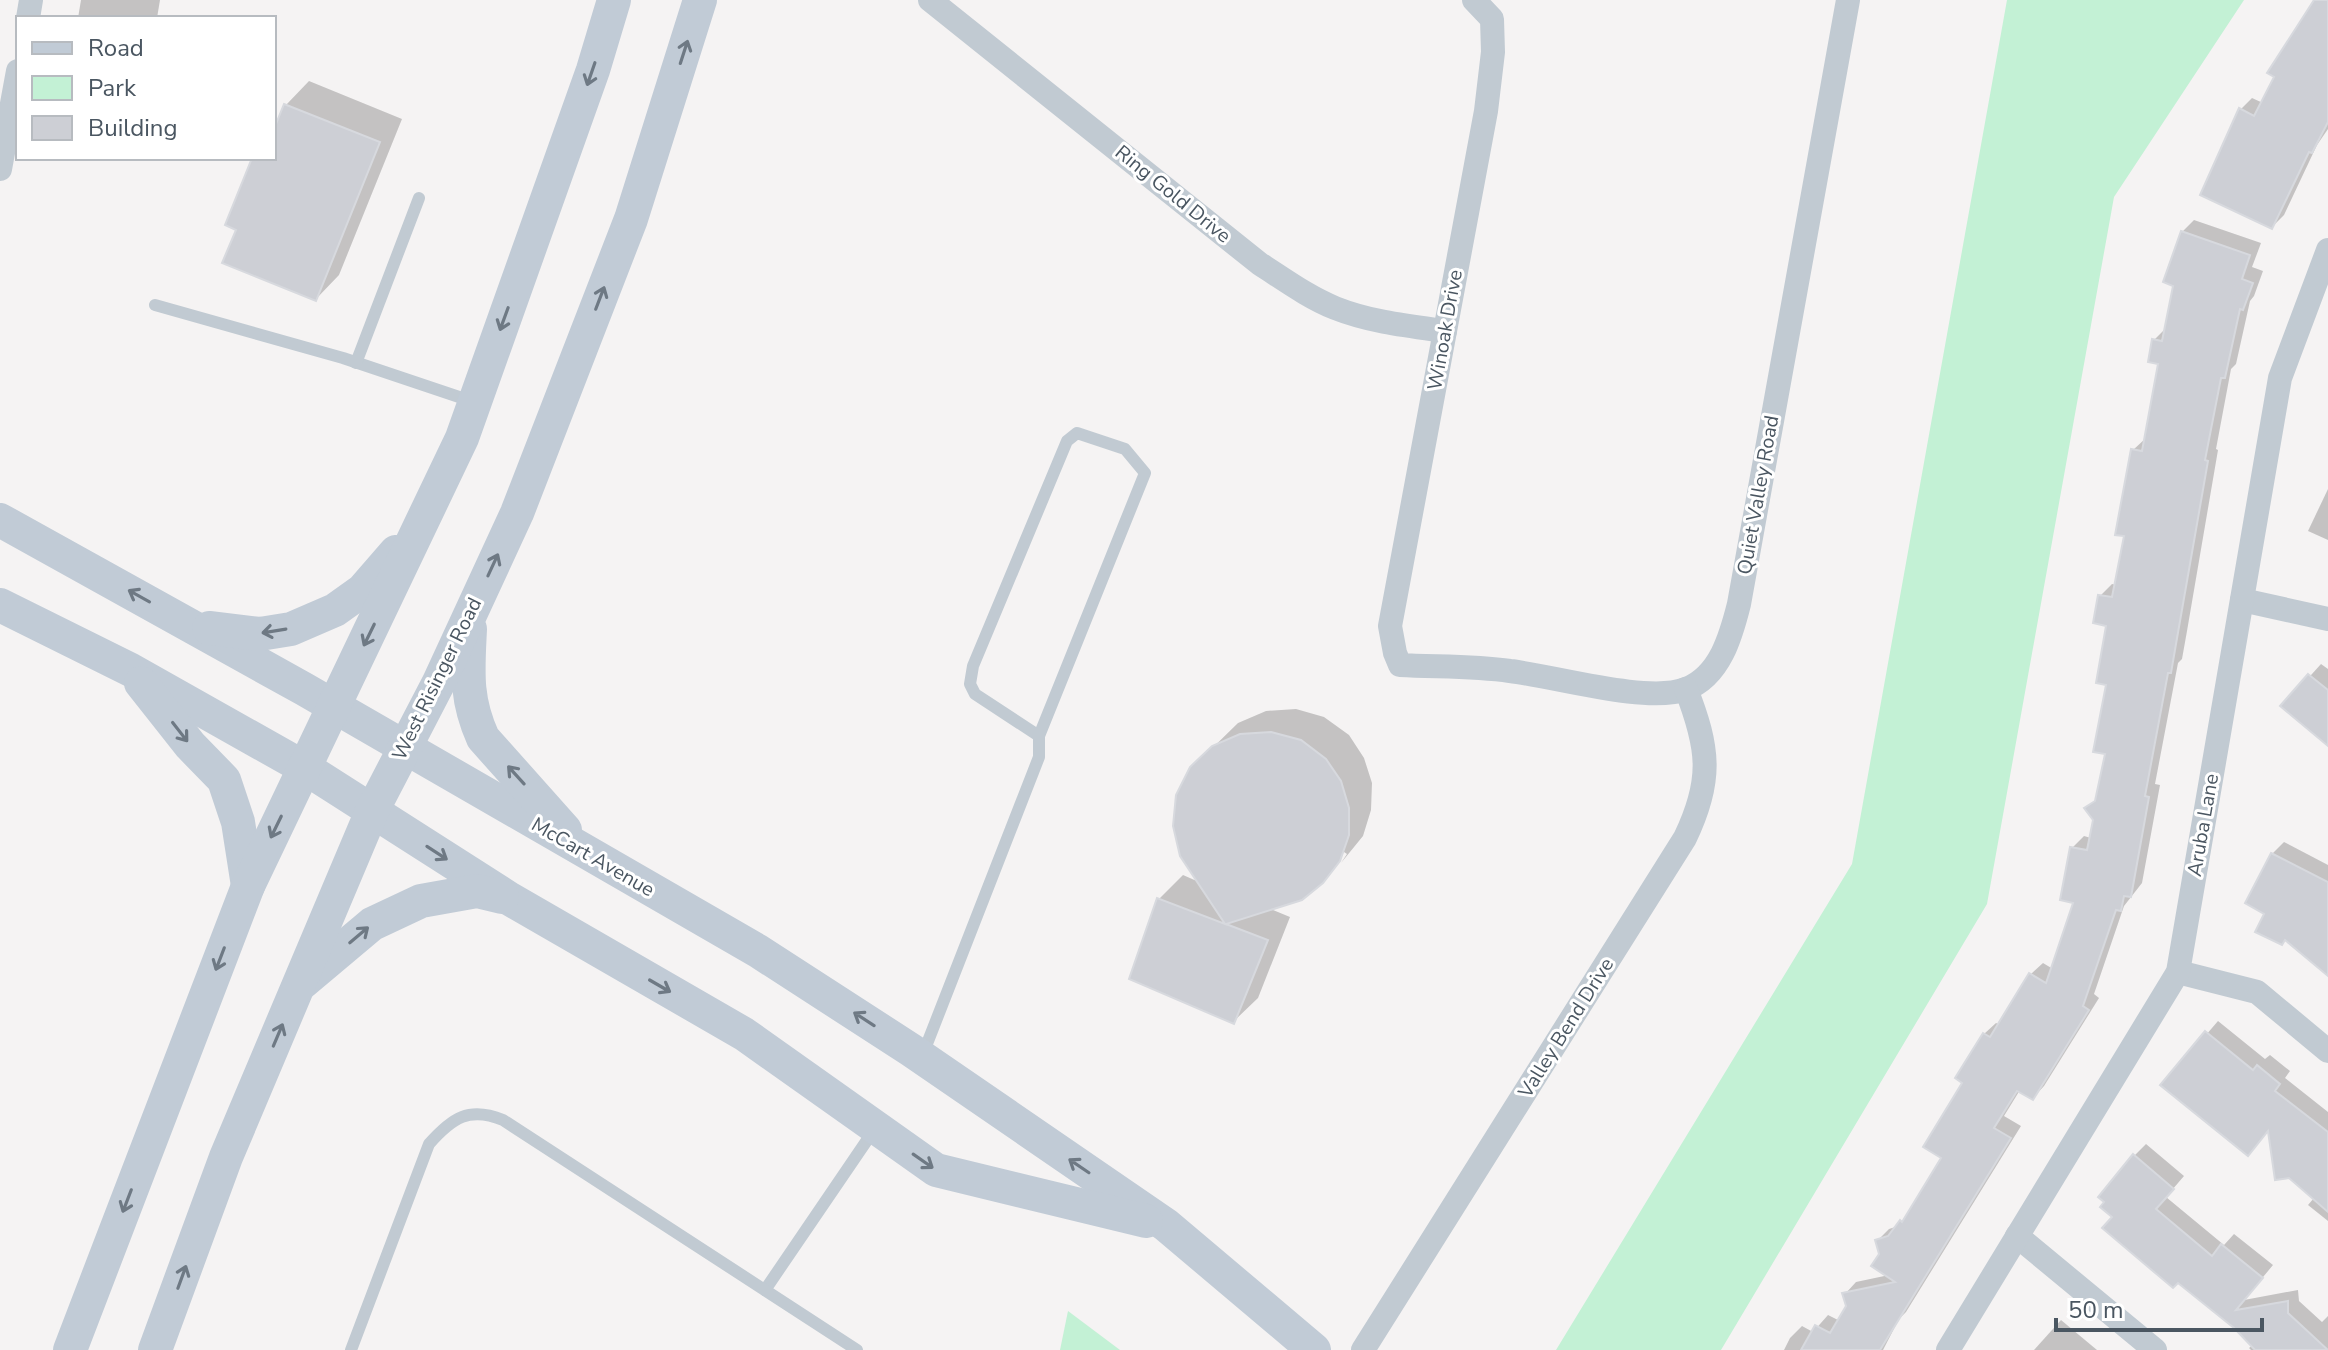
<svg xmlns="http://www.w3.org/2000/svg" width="2328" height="1350" font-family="'Nunito Sans',sans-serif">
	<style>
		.green { fill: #c3f1d5 }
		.shadow { fill: #0003 }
		.building { fill: #cdcfd5; stroke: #d7d9de; stroke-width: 2 }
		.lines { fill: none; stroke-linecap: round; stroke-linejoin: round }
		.lane { stroke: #c1cad2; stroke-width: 12 }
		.street { stroke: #c1cad2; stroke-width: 24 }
		.secondary { stroke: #c1cbd6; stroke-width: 34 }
		.oneway { stroke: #6e7984 }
		.labels { text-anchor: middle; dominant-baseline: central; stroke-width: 6; stroke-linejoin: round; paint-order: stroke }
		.street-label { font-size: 20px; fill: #4a5661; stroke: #fff }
	</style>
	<rect width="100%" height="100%" fill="#f5f3f3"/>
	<g class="green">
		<path d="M2007,0H2244L2114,197L1987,904L1721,1350H1556L1852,864Z"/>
		<path d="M1068,1311L1120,1350H1060Z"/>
	</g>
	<g class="shadow">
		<path d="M81,0H160L157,18H78Z"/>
		<path d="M2324,0H2328V129L2317,145L2284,215L2272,227L2241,109L2252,98L2263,103Z"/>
		<path d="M309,81L402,119L339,275L316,299L239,229L254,158H274V124L281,118L286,105Z"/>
		<path d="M2194,220L2261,243L2252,267L2263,271L2254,296L2250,301L2236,364L2231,369L2216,449L2218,450L2187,631L2182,659L2178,663L2155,784L2160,785L2142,883L2124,906L2094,994L2099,998L2044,1086L2033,1098L2020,1090L2004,1116L2021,1126L1906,1312L1899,1319L1883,1350H1784L1790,1338L1802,1326L1813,1332L1828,1315L1840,1321L1849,1307L1845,1294L1856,1282L1889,1275L1877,1241L1889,1229L1898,1226L1910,1213L1943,1157L1965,1082L1984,1034L1996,1023L2000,1025L2031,974L2043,963L2053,969L2076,901L2072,848L2084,836L2091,838L2095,820L2087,808L2098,797L2107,753L2109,624L2100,596L2112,584L2117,585L2126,535L2133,450L2146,438L2161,363L2154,340L2166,328L2182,232Z"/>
		<path d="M2328,489V540L2308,531Z"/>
		<path d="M2321,664L2328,669V744L2283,706Z"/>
		<path d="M1296,709L1324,717L1349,735L1364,758L1372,783L1371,810L1363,836L1341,863L1347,854L1344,852L1330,871H1333L1322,882L1268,908L1290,917L1258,998L1234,1021L1131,978L1159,899L1183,875L1199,882L1192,768L1238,723L1266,711Z"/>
		<path d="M2284,842L2328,865V973L2267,913L2272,854Z"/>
		<path d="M2218,1021L2265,1059L2270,1055L2290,1071L2285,1078L2328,1112V1221L2308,1205L2314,1198L2270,1129L2248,1153L2163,1085Z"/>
		<path d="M2146,1144L2184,1176L2166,1197L2224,1245L2234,1234L2273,1265L2244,1300L2298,1290L2299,1301L2322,1322L2328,1316V1350H2251L2249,1348L2253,1345L2114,1216L2134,1156Z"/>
		<path d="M2061,1320L2097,1350H2034Z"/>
	</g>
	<g class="building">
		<path d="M2314,0H2328V122L2312,153L2309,152L2272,229L2200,195L2239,108L2254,116L2274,77L2267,73Z"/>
		<path d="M284,104L380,142L316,301L222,263L236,230L225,225L252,158H274V129Z"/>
		<path d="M2181,231L2250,255L2242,279L2253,283L2243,310L2240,309L2225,378H2221L2205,460L2208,461L2176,644L2171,673H2168L2145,796L2149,797L2131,897L2124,896L2121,911L2116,910L2083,1006L2089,1010L2033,1100L2017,1091L1994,1128L2011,1138L1880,1350H1801L1815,1325L1830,1333L1846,1306L1842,1293L1895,1282L1871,1266L1879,1254L1875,1240L1888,1236L1900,1220L1902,1222L1941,1158L1923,1147L1962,1083L1955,1078L1983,1033L1990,1037L2029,973L2046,983L2073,903L2060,900L2070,847L2087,850L2093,820L2084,808L2095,801L2105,754L2093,752L2106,685L2096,683L2106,626L2093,623L2098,595L2112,597L2124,536L2115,535L2131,449L2142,451L2158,364L2148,362L2152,339L2162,341L2173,286L2163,282Z"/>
		<path d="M2308,674L2328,690V746L2280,706Z"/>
		<path d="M1271,732L1301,740L1326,759L1341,781L1349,808V835L1340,861L1323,883L1302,900L1226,924L1268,940L1234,1024L1129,979L1157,898L1225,924L1180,856L1173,826L1176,795L1190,767L1212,746L1240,734Z"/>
		<path d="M2271,853L2328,882V976L2285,940L2282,945L2255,932L2264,914L2245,903Z"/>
		<path d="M2205,1031L2253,1070L2257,1065L2280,1084L2275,1091L2328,1132V1212L2289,1178L2275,1180L2268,1131L2248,1156L2160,1085Z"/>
		<path d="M2133,1154L2174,1189L2156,1209L2212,1256L2221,1244L2263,1278L2236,1310L2288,1301V1313L2328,1350H2255L2234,1328L2178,1283L2173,1288L2102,1228L2112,1217L2100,1207L2104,1202L2098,1197Z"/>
	</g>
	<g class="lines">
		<g class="lane">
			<path d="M155,305L343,358L471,401"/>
			<path d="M356,363L419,198"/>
			<path d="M923,1054L1039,757V736L975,694L970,684L973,666L1067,441L1077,433L1125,449L1145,473L1039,736"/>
			<path d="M765,1290L874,1130"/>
			<path d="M351,1350L429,1144C452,1118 469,1106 503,1120L857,1350"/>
		</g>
		<g class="street">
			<path d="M930,0L1260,264C1285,280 1308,297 1335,308C1370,322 1408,326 1445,331"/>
			<path d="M1474,0L1492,19L1493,52L1486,111L1390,626L1395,653L1400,665C1437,667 1474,666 1510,671C1553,676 1648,704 1686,689C1720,676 1731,636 1739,604L1848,0"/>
			<path d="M28,18L31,0"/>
			<path d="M0,169L18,71"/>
			<path d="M2242,600L2328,619"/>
			<path d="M2178,972L2257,992L2328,1051"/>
			<path d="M2017,1236L2155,1350"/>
			<path d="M1363,1350L1685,838C1713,780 1709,748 1686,689"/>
			<path d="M1948,1350L2178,972L2280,378L2328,250"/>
		</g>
		<g class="secondary">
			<path d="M0,520L304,689L758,951L911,1050L1166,1225L1314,1350"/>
			<path d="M0,605L131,670L305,768L510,899L744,1034L936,1170L1146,1221"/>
			<path d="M209,628L260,634L291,629L335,610L363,590L396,552"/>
			<path d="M470,629C468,671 465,698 483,738L565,830"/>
			<path d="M141,683L190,745L224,780L238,822L248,886"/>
			<path d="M303,982L372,924L421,901L477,891L502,897"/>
			<path d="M70,1350L248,886L462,438L593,70L614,0"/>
			<path d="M155,1350L226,1157L372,811L439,682L517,513L631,219L700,0"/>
		</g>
	</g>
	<defs><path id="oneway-shaft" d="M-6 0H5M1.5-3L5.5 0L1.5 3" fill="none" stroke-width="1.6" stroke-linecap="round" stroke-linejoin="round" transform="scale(2)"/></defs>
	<g class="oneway">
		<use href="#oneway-shaft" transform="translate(684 52) rotate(-72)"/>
		<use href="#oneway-shaft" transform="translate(591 74) rotate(109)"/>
		<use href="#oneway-shaft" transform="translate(600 298) rotate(-69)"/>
		<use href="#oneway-shaft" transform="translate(504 319) rotate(110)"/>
		<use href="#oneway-shaft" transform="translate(493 565) rotate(-65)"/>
		<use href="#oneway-shaft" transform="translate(139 596) rotate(-151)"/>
		<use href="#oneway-shaft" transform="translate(274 631) rotate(171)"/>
		<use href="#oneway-shaft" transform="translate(369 635) rotate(116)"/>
		<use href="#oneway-shaft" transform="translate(180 732) rotate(52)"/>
		<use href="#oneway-shaft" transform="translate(516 775) rotate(-132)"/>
		<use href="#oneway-shaft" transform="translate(276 827) rotate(116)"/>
		<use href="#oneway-shaft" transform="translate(437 853) rotate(33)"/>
		<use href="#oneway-shaft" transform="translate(359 935) rotate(-40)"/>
		<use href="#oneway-shaft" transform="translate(220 959) rotate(111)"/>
		<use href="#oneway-shaft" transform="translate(660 986) rotate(30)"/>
		<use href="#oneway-shaft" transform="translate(864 1019) rotate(-147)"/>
		<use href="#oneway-shaft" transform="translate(278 1035) rotate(-67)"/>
		<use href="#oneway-shaft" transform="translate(923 1161) rotate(35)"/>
		<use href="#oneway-shaft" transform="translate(1079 1166) rotate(-146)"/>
		<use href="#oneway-shaft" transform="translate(127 1201) rotate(111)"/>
		<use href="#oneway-shaft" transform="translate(182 1277) rotate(-70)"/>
	</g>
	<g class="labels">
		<g class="street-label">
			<text transform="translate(1173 194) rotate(39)">Ring Gold Drive</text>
			<text transform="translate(1445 330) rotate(-80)">Winoak Drive</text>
			<text transform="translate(1758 495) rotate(-80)">Quiet Valley Road</text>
			<text transform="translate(437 679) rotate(-64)">West Risinger Road</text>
			<text transform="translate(2203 825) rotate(-80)">Aruba Lane</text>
			<text transform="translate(593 857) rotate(30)">McCart Avenue</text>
			<text transform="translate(1566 1028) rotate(-58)">Valley Bend Drive</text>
		</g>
	</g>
	<rect x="16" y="16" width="260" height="144" fill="#ffffff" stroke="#b7bbc0" stroke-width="2"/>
	<rect x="32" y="42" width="40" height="12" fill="#c1cbd6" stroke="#b7bbc0" stroke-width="2"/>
	<text x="88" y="56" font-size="24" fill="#4a5661">Road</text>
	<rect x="32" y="76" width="40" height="24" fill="#c3f1d5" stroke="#b7bbc0" stroke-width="2"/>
	<text x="88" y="96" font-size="24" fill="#4a5661">Park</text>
	<rect x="32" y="116" width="40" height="24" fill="#cdcfd5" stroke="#b7bbc0" stroke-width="2"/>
	<text x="88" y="136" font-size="24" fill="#4a5661">Building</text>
	<path d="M2056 1318v12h206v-12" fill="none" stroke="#4a5661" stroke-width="4"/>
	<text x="2068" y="1318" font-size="24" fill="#4a5661" stroke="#ffffff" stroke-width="6" paint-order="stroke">50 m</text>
</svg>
